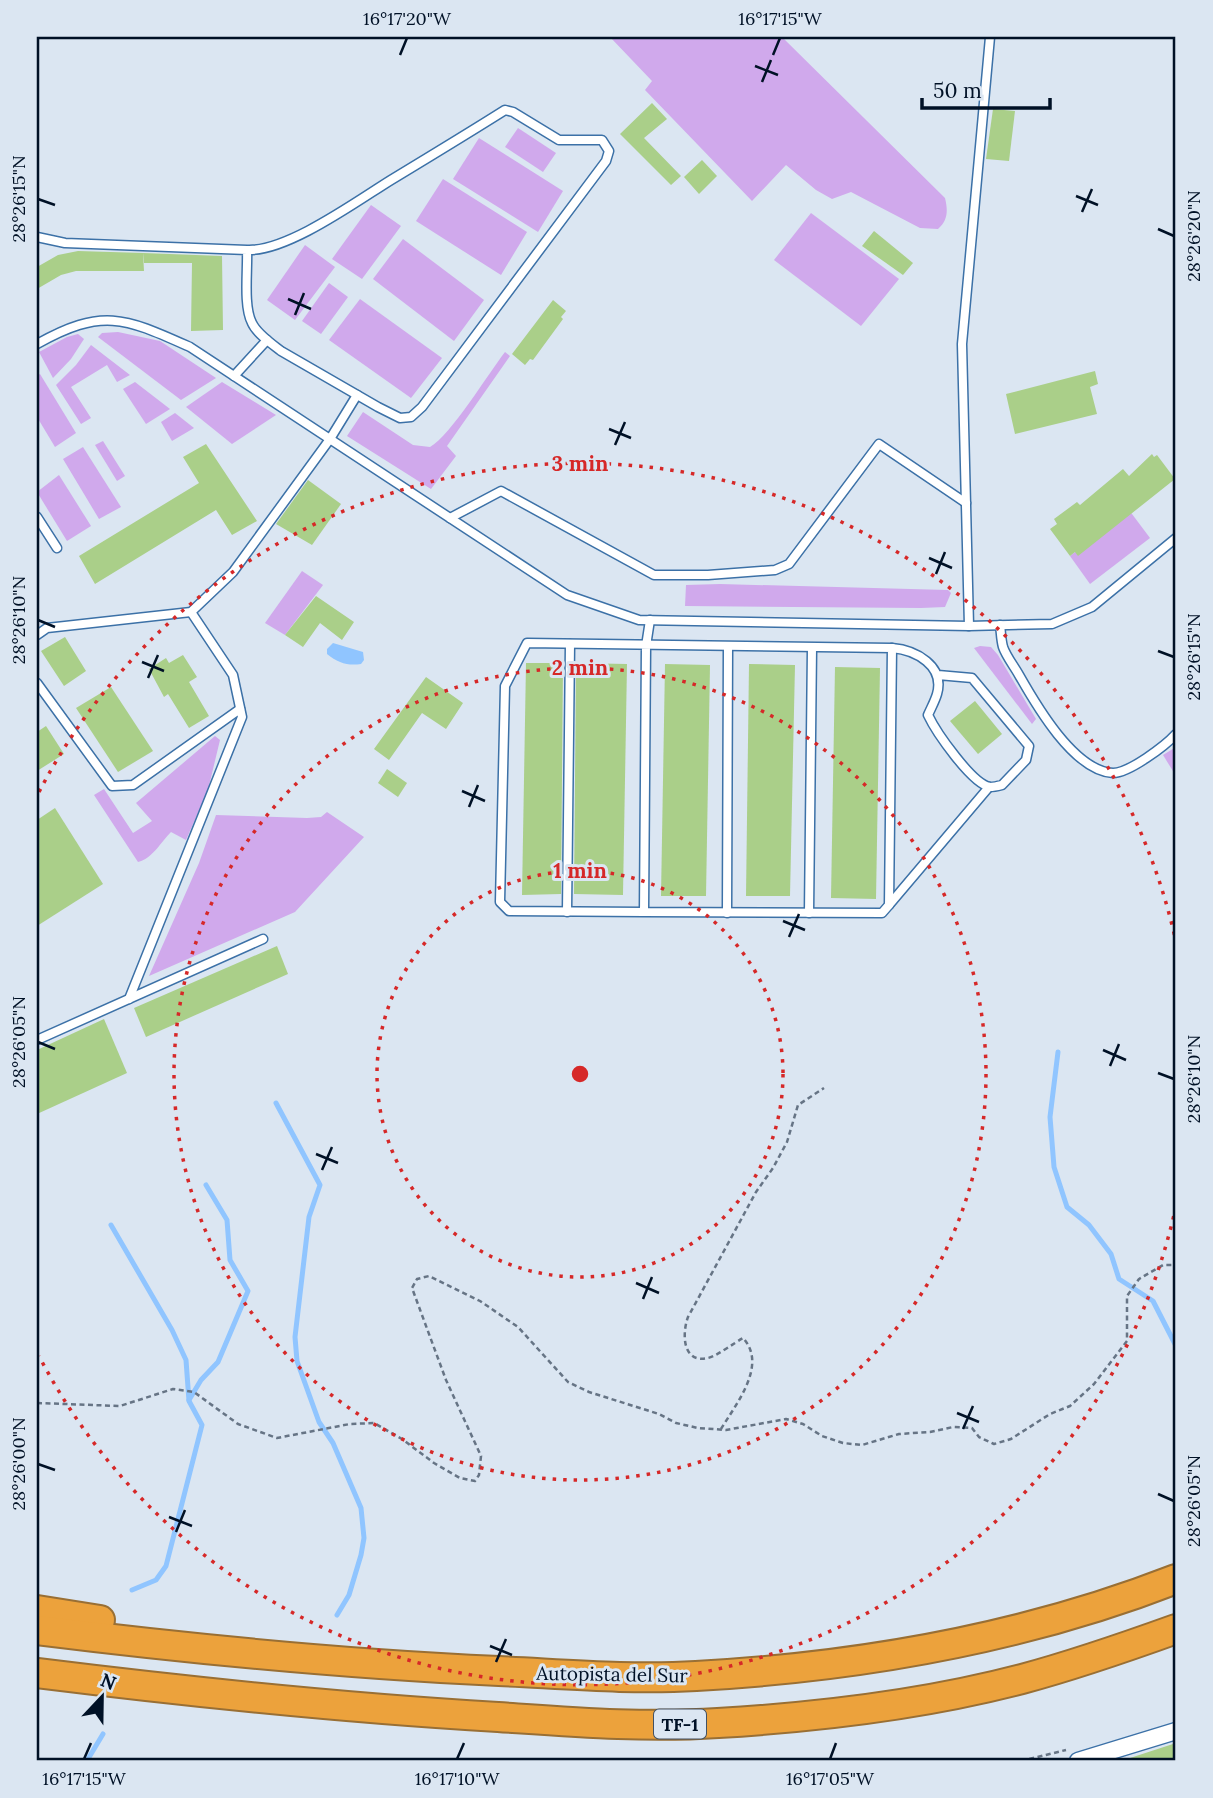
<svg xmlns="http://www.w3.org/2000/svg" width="1213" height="1798" font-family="Lora,serif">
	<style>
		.green { fill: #d0a9ec }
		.water { fill: #90c5ff }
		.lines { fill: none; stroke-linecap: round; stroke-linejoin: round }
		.stream { stroke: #90c5ff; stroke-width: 5 }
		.building { fill: #aacf89 }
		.service-casing { stroke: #3c71a7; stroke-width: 11 }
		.minor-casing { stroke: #3c71a7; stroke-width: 19 }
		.motorway-casing { stroke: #996f34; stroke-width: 32 }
		.path { stroke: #667485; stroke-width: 2.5; stroke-dasharray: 5 3.5; stroke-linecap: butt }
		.service { stroke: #fff; stroke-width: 8 }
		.minor { stroke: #fff; stroke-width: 16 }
		.motorway { stroke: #eca23c; stroke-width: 28 }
		.ticks { fill: none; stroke: #001126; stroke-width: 2.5 }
		.ring { fill: none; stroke: #d62828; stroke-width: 3.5; stroke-dasharray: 3.5 7 }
		.labels { text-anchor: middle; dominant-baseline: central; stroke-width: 6; stroke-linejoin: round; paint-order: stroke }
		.shield { fill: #dbe6f2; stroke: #425163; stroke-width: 2 }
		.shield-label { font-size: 18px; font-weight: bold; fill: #001126 }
		.street-label { font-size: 19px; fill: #001126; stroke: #dbe6f2 }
		.centre { fill: #d62828; stroke: #dbe6f2; stroke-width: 3.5 }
		.ring-label { font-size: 21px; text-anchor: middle; font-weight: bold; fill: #d62828; stroke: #dbe6f2; stroke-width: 6; stroke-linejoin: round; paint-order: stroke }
		.neatline { fill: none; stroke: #001126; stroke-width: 2.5 }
		.ticks-label { font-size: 18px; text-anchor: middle; fill: #001126 }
	</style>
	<rect width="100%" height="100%" fill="#dbe6f2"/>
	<g class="green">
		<path d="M610,37H782L945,198C948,211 948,220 938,229L920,228L851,192L832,199L816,190L786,165L752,201L645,90L652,81Z"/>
		<path d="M518,128L556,153L543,172L505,147Z"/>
		<path d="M479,138L563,191L538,232L453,179Z"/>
		<path d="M443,179L527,232L501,275L416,221Z"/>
		<path d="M371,205L401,226L362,279L332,259Z"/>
		<path d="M811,213L899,279L861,326L774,260Z"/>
		<path d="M403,239L484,300L454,341L373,279Z"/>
		<path d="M305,245L335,267L295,320L267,300Z"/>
		<path d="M329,283L348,297L321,334L302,321Z"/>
		<path d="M360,299L442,358L411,398L329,340Z"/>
		<path d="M118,332L160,341L216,378L181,400L98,337L102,333Z"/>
		<path d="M78,334L84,339L71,359L53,378L39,352L67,337Z"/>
		<path d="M91,345L130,375L117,382L107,365L71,387L91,418L81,424L56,385L76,365Z"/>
		<path d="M505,352L510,356L447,446L456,456L431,489L347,436L363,412L413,445L430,447C451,435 488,374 505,352Z"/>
		<path d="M40,374L76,433L55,447L37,417V376Z"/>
		<path d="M135,382L170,409L146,424L123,389Z"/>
		<path d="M222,382L276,415L232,444L186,407Z"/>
		<path d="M175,413L194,428L172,441L161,422Z"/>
		<path d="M103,441L125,476L117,481L95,445Z"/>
		<path d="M83,447L121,507L99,519L63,459Z"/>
		<path d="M59,475L91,526L67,541L37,492Z"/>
		<path d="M1129,510L1150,538L1090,584L1070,556Z"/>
		<path d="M302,571L323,585L285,635L265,623Z"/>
		<path d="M720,584L948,590L951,593L945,607L921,608L685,606L686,585Z"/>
		<path d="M980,646L991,647L998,655L1036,719L1032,724L974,648Z"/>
		<path d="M215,736L220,740L208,790L186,840L171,832C161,842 152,859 138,862L94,795L104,789L133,833L152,821L136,803Z"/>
		<path d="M1176,747V776L1163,755Z"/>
		<path d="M327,812L364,837L295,912L149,976L199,863L216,815L307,818L321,817Z"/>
	</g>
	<path class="water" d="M333,643L363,652L364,660L361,664C348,666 338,663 327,654V649Z"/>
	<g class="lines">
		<g class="stream">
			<path d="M1058,1052L1050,1117L1054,1167L1067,1207L1089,1225L1111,1254L1119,1279L1153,1301L1176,1346"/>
			<path d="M276,1103L320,1185L309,1217L295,1337L297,1361L319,1422L333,1443L361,1508L364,1538L361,1555L349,1595L337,1615"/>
			<path d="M111,1225L172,1330L186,1360L189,1401L202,1425L166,1566L156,1580L132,1590"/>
			<path d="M189,1400L201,1380L218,1362L248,1291L230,1260L227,1220L206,1185"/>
			<path d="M88,1759L103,1734"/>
		</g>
	</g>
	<g class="building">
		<path d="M652,103L667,119L644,138L681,176L671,185L620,134Z"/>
		<path d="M993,109L1015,111L1009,161L986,159Z"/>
		<path d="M702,160L717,176L699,194L684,177Z"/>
		<path d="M874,231L913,263L903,275L862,246Z"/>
		<path d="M78,251L143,253L144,271H76L61,275L37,289V267L58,255Z"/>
		<path d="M143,253L222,256L223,330L191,331L192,263H144Z"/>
		<path d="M553,300L566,311L561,317L563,319L533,360L530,359L525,365L512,354Z"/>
		<path d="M1095,371L1098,384L1090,387L1097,414L1015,434L1006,394Z"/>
		<path d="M206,444L257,521L232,535L216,510L95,584L79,556L199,483L183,457Z"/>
		<path d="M1152,454L1154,457L1157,455L1175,479L1078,556L1075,552L1070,556L1050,529L1057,524L1054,519L1077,502L1080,505L1123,469L1129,476Z"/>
		<path d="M308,480L341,504L312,545L276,524Z"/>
		<path d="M316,596L354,622L342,640L320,623L303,647L285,635Z"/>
		<path d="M65,637L86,671L64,686L41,651Z"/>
		<path d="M183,655L197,677L189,682L209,716L189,728L168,694L164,697L149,669L166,658L169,663Z"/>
		<path d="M526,663H563L561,894L522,895Z"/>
		<path d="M576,663L627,664L623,895L574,894Z"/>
		<path d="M665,664L710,665L706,896H661Z"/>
		<path d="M749,664L795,665L790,896H746Z"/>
		<path d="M835,667L880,668L876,899L831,898Z"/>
		<path d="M426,677L463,703L446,729L422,713L389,760L374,749Z"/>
		<path d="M111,687L153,751L118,772L76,708Z"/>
		<path d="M975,701L1002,734L978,754L950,721Z"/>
		<path d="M46,726L64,754L37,771V732Z"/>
		<path d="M387,769L407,783L398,797L378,783Z"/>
		<path d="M55,808L103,884L37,926V820Z"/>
		<path d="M277,946L288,974L146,1037L134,1008Z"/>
		<path d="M104,1019L127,1073L37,1114V1050Z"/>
		<path d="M1176,1743V1761H1127V1759Z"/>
	</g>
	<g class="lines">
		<defs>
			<g id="service">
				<path d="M37,237L65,243L247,250C287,252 357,201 391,180C429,157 467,134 505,110L513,112L559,140H602L609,151L606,161L422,407L411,417L400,418L378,407L281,351C272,344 257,334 252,323C243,306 248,269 247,250"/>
				<path d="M37,344C103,307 125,318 190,347L567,595L639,620L969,626L1052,624L1092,607L1176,538"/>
				<path d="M234,376L267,340"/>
				<path d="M37,517L57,548"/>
				<path d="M450,518L501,491L654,575H708L775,570L789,564L879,444L966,503"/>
				<path d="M1000,625C1001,632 1001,640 1003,647C1006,656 1014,666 1019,675C1036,705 1074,771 1113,773C1129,773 1165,746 1176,734"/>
				<path d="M969,626L962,344L990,37"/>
				<path d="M37,635L47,628L191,612L233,572L330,439L357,395"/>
				<path d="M892,648C916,650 945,666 937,694C935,701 931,708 928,715C936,732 972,784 990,787C994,787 998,786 1002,785L1026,760L1029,746L972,678L938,675"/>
				<path d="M37,683L112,786L133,785L240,709"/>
				<path d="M889,905L989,787"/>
				<path d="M567,912L570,644"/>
				<path d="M644,912L509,911L500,902L505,686L527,643L892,648L889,905L882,913L644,912L646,646L650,620"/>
				<path d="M727,913L728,647"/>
				<path d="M809,913L812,648"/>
				<path d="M129,999L242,717L233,675L191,612"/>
				<path d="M37,1040L263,939"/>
			</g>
			<path id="minor" d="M1078,1761L1176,1731"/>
			<g id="motorway">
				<path d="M37,1610L100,1620"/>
				<path d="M37,1630C190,1649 344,1664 499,1671C564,1674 630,1680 696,1676C860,1667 1022,1639 1176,1579"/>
				<path d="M37,1673C190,1692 344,1708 498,1717C572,1722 645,1728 718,1723C820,1717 923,1705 1022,1679C1074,1665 1126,1647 1176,1629"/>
			</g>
		</defs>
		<use href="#service" class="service-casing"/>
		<use href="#minor" class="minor-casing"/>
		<use href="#motorway" class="motorway-casing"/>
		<g class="path">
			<path d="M37,1403L120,1406L173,1389L194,1392L238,1424L277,1438L350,1424L374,1423L402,1439L434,1463L460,1478L475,1481L479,1475L481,1456L446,1380L412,1288L417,1279L429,1276L480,1301L518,1327L568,1382L589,1392L659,1414L676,1423L698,1428L726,1430L786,1419L803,1424L822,1436L843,1443L862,1445L899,1434L930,1432L953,1427L972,1428L979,1437L994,1444L1011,1439L1050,1414L1070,1406L1094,1384L1127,1341V1296L1139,1279L1163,1265H1176"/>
			<path d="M721,1429C736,1404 768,1365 743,1338C734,1343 717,1356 708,1358C682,1364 682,1333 688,1317L756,1192L773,1168L787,1142L798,1105L824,1088"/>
			<path d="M1021,1761L1066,1750"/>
		</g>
		<use href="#service" class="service"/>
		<use href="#minor" class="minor"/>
		<use href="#motorway" class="motorway"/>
	</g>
	<path class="ticks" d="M400,55L407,38M773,55L780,38M755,66L778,75M762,82L771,60M1076,196L1098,205M38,199L55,205M1082,212L1092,189M1158,229L1174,236M288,299L311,309M295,315L304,293M609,429L631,438M615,445L625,422M929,558L952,568M936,574L945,552M38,620L55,627M1158,651L1174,657M142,662L164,671M148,678L158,655M462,791L485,801M469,807L478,785M783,921L805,930M789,937L799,914M38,1042L55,1049M1103,1050L1126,1060M1110,1066L1119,1044M1158,1073L1174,1079M316,1154L338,1163M322,1170L332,1147M636,1283L659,1293M643,1299L652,1277M957,1413L979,1422M963,1429L973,1406M38,1464L55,1470M1158,1494L1174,1501M169,1517L192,1526M176,1532L185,1510M490,1646L512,1655M496,1662L506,1639M84,1759L91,1743M457,1759L464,1743M830,1759L836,1743"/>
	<g class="ring">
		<circle cx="580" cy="1074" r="203"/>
		<circle cx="580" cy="1074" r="406"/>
		<path d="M1176 1206A610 610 0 0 1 39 1356M39 792A610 610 0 0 1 1176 942"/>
	</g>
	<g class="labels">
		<rect class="shield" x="654" y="1709.5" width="52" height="29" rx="5"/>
		<g class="shield-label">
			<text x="680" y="1724">TF-1</text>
		</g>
		<g class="street-label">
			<text transform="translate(612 1674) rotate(1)">Autopista del Sur</text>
		</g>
	</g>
	<circle cx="580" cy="1074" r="10" class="centre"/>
	<g class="ring-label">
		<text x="580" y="471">3 min</text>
		<text x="580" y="675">2 min</text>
		<text x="580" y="878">1 min</text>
	</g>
	<rect width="1213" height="1798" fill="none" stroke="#dbe6f2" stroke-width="77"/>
	<g transform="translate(102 1697) rotate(22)" stroke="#dbe6f2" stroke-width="5" paint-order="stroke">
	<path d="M0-5L12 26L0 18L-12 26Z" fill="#001126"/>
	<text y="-10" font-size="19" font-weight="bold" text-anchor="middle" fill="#001126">N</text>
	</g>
	<path d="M922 98v10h128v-10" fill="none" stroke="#001126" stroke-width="3.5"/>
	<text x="933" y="98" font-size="21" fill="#001126" stroke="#dbe6f2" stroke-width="5" paint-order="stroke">50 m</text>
	<rect x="38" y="38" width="1136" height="1721" class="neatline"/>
	<g class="ticks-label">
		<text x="407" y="25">16°17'20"W</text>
		<text x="780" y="25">16°17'15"W</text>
		<text transform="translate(19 199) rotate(-90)" y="6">28°26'15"N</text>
		<text transform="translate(1194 236) rotate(-90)" y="6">28°26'20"N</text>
		<text transform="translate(19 620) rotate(-90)" y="6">28°26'10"N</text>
		<text transform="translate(1194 657) rotate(-90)" y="6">28°26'15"N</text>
		<text transform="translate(19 1042) rotate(-90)" y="6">28°26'05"N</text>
		<text transform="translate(1194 1079) rotate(-90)" y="6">28°26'10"N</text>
		<text transform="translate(19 1464) rotate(-90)" y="6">28°26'00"N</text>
		<text transform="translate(1194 1501) rotate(-90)" y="6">28°26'05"N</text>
		<text x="84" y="1785">16°17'15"W</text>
		<text x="457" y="1785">16°17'10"W</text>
		<text x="830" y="1785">16°17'05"W</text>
	</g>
</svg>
